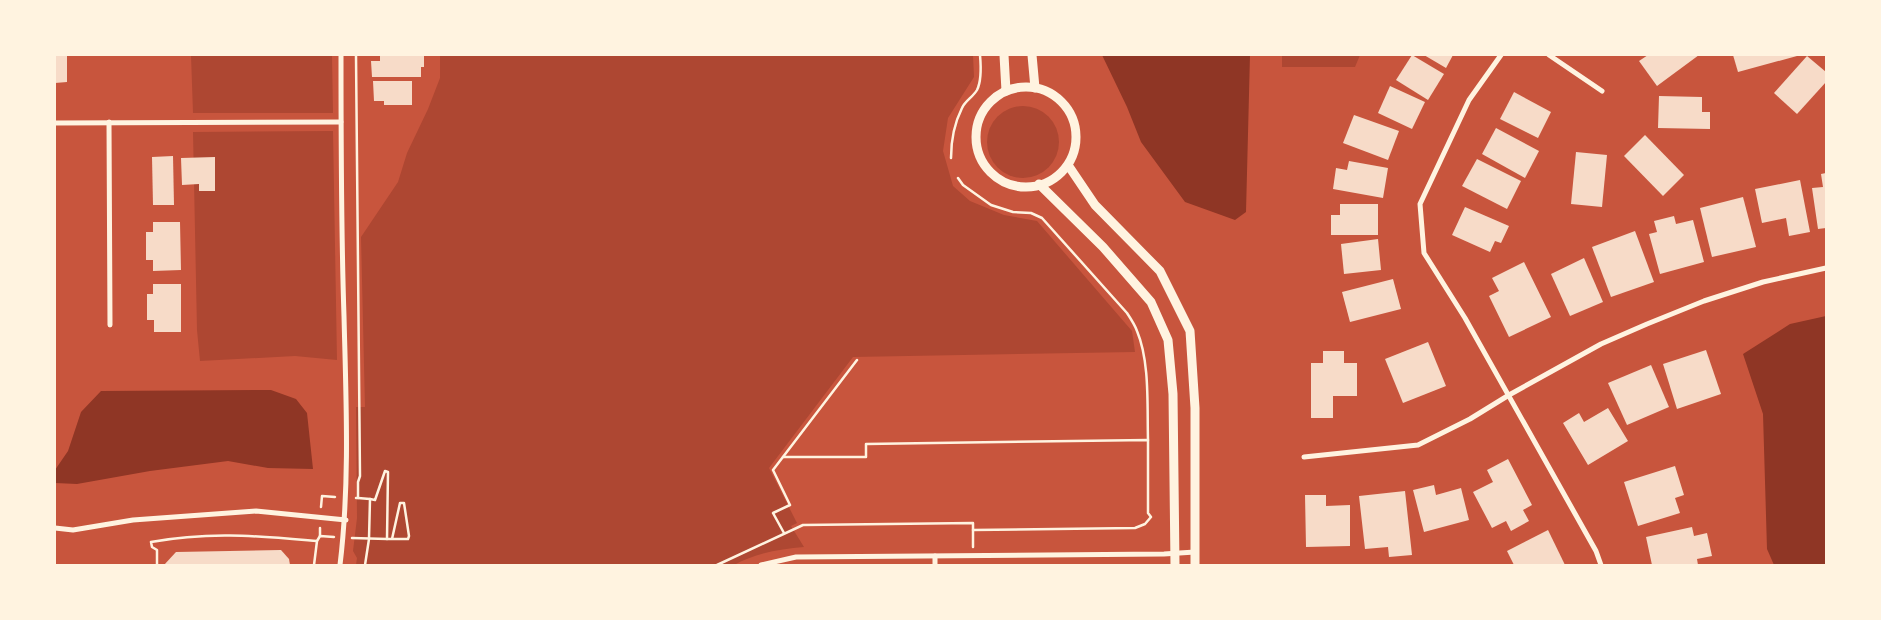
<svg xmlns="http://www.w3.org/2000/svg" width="1881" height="620" font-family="'Times New Roman',serif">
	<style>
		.green { fill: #ae4732 }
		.water { fill: #8f3625 }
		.building { fill: #f7dbc8 }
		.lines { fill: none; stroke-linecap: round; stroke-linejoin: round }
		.path { stroke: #fff3e0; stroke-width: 2.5 }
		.minor { stroke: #fff3e0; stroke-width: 5 }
		.tertiary { stroke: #fff3e0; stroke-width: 9 }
	</style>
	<rect width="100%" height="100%" fill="#c8553d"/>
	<g class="green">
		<path d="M191,55H332L333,113H193Z"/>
		<path d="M440,55H973L974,77L948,118L943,151L953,186L970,201L1004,215L1037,221L1132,331L1135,352L853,357L769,468L797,523L791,526L804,547C780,549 756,553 734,565H356L357,558L353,551L357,518L356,407H365L361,237L398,182L407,153L428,109L440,78Z"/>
		<path d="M1282,55H1360L1355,67H1282Z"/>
		<circle cx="1023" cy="142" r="36"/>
		<path d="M333,131L337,360L295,356L200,361L197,330L193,132Z"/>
	</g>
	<g class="water">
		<path d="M1102,55H1250L1246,212L1235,220L1185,202L1141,142L1127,107Z"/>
		<path d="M1826,316V565H1774L1767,549L1763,414L1743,354L1790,324Z"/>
		<path d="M271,390L296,399L307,413L313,469L268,468L228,461L150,471L77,484L55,483V470L68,451L81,412L101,391Z"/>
	</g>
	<g class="building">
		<path d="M55,55H67V82L55,83Z"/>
		<path d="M380,55H424V67H421V77H372L371,61H380Z"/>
		<path d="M1412,55L1444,74L1428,100L1396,80Z"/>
		<path d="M1424,55H1453L1446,68Z"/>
		<path d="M1648,55H1699L1657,86L1639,61Z"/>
		<path d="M1733,55H1797V56L1738,72Z"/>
		<path d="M1807,56L1826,72V82L1797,114L1774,93Z"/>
		<path d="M373,81H412V105H384V101H374Z"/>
		<path d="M1390,86L1425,102L1412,129L1378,113Z"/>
		<path d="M1514,92L1551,112L1538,138L1500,119Z"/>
		<path d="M1659,96L1702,97V112H1710V129L1658,128Z"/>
		<path d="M1354,115L1399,131L1388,160L1343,143Z"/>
		<path d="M1496,128L1539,151L1525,178L1482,154Z"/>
		<path d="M1645,135L1684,175L1663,196L1624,156Z"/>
		<path d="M1576,152L1607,155L1602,207L1571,204Z"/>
		<path d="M173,156L174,205H153L152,157Z"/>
		<path d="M215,157V191H199V184L182,185L181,158Z"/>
		<path d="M1477,159L1521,181L1507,209L1462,186Z"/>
		<path d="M1349,161L1388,168L1383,198L1333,189L1336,168L1347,170Z"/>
		<path d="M1826,173V228L1818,229L1812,188L1823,187L1821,174Z"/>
		<path d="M1800,180L1810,232L1789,236L1786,218L1762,223L1755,189Z"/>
		<path d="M1743,197L1756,247L1712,257L1700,208Z"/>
		<path d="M1340,204H1378V235H1331V215H1340Z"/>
		<path d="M1465,207L1509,226L1501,243L1495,241L1490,252L1452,235Z"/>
		<path d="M1674,216L1676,224L1693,220L1704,262L1660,274L1649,234L1657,232L1654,221Z"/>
		<path d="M153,222H180L181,270L153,271V260H146V232H153Z"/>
		<path d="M1635,231L1654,282L1611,297L1592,247Z"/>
		<path d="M1378,239L1381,270L1344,274L1341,244Z"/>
		<path d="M1584,258L1603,302L1570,316L1551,274Z"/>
		<path d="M1524,262L1551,317L1509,337L1489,296L1499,291L1492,278Z"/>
		<path d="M1393,279L1401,309L1350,322L1342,292Z"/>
		<path d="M153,284H181V332H154V320H147V294H153Z"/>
		<path d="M1428,342L1446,386L1403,403L1385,359Z"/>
		<path d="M1706,350L1721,394L1677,409L1663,364Z"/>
		<path d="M1323,351H1344V363H1357V396H1333V418H1311V363H1323Z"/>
		<path d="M1651,365L1669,407L1627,425L1608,383Z"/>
		<path d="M1608,408L1628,441L1588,465L1563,423L1579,413L1584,422Z"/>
		<path d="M1508,459L1532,505L1523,510L1529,521L1511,531L1506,521L1492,528L1473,492L1493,482L1487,470Z"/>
		<path d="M1675,466L1684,495L1675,498L1680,513L1638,526L1624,482Z"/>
		<path d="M1434,485L1436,495L1461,488L1469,520L1424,532L1413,490Z"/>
		<path d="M1405,491L1412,555L1389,557L1388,547L1365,549L1359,496Z"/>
		<path d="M1305,495H1326V506L1350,505V546L1306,547Z"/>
		<path d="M1692,527L1694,536L1707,533L1712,556L1697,559L1698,565H1652L1646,537Z"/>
		<path d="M1548,530L1565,565H1514L1507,551Z"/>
		<path d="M281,550L289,559L290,565H164L176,552Z"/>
	</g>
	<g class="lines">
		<g class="path">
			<path d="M951,158C951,141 954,124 962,108C965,101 973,97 977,90C982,80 981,66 980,55"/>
			<path d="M958,178L963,185L991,205L1013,212L1031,213L1042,218L1127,313C1131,319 1135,325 1137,331C1150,362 1147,406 1148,440"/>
			<path d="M783,457H866V444L1148,440V513L1151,517L1145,524L1135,528L973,530"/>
			<path d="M356,498H358V482L360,476L356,55"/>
			<path d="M358,498L370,499L369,539L365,565"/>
			<path d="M370,499L375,500L385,471L388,472L387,539H408L409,536L404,503H400L392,539"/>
			<path d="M321,507L322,496L335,497"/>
			<path d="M784,533L773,513L790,505L773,470L857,360"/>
			<path d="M320,536V528"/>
			<path d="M352,538L387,539"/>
			<path d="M157,565V550L152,547L151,542C210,531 258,536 317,541"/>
			<path d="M314,565L317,541L320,536L334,537"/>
			<path d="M717,565L803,525L973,523V547"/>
		</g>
		<g class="minor">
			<path d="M1501,55L1469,100L1420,204L1424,253L1465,318L1596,551L1601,565"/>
			<path d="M1549,55L1602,91"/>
			<path d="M109,122L110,325"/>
			<path d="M55,123L341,122"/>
			<path d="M1304,457L1418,445L1470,419L1509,395L1601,344L1647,324L1704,301L1763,282L1826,268"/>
			<path d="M55,528L73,530L133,520L256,511L346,520"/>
			<path d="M935,556V565"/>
			<path d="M340,565C350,482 346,399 344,316C341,229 341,142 341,55"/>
			<path d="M761,565L796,557L1164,554L1195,552"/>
		</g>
		<g class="tertiary">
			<path d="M1004,55L1006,91"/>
			<path d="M1032,55L1035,88"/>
			<circle cx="1026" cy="137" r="50"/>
			<path d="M1068,165L1095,205L1160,271L1190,331L1195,408V565"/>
			<path d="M1039,184L1103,247L1151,302L1168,340L1173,394L1175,565"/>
		</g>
	</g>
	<rect width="1881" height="620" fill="none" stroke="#fff3e0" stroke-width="112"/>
</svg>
